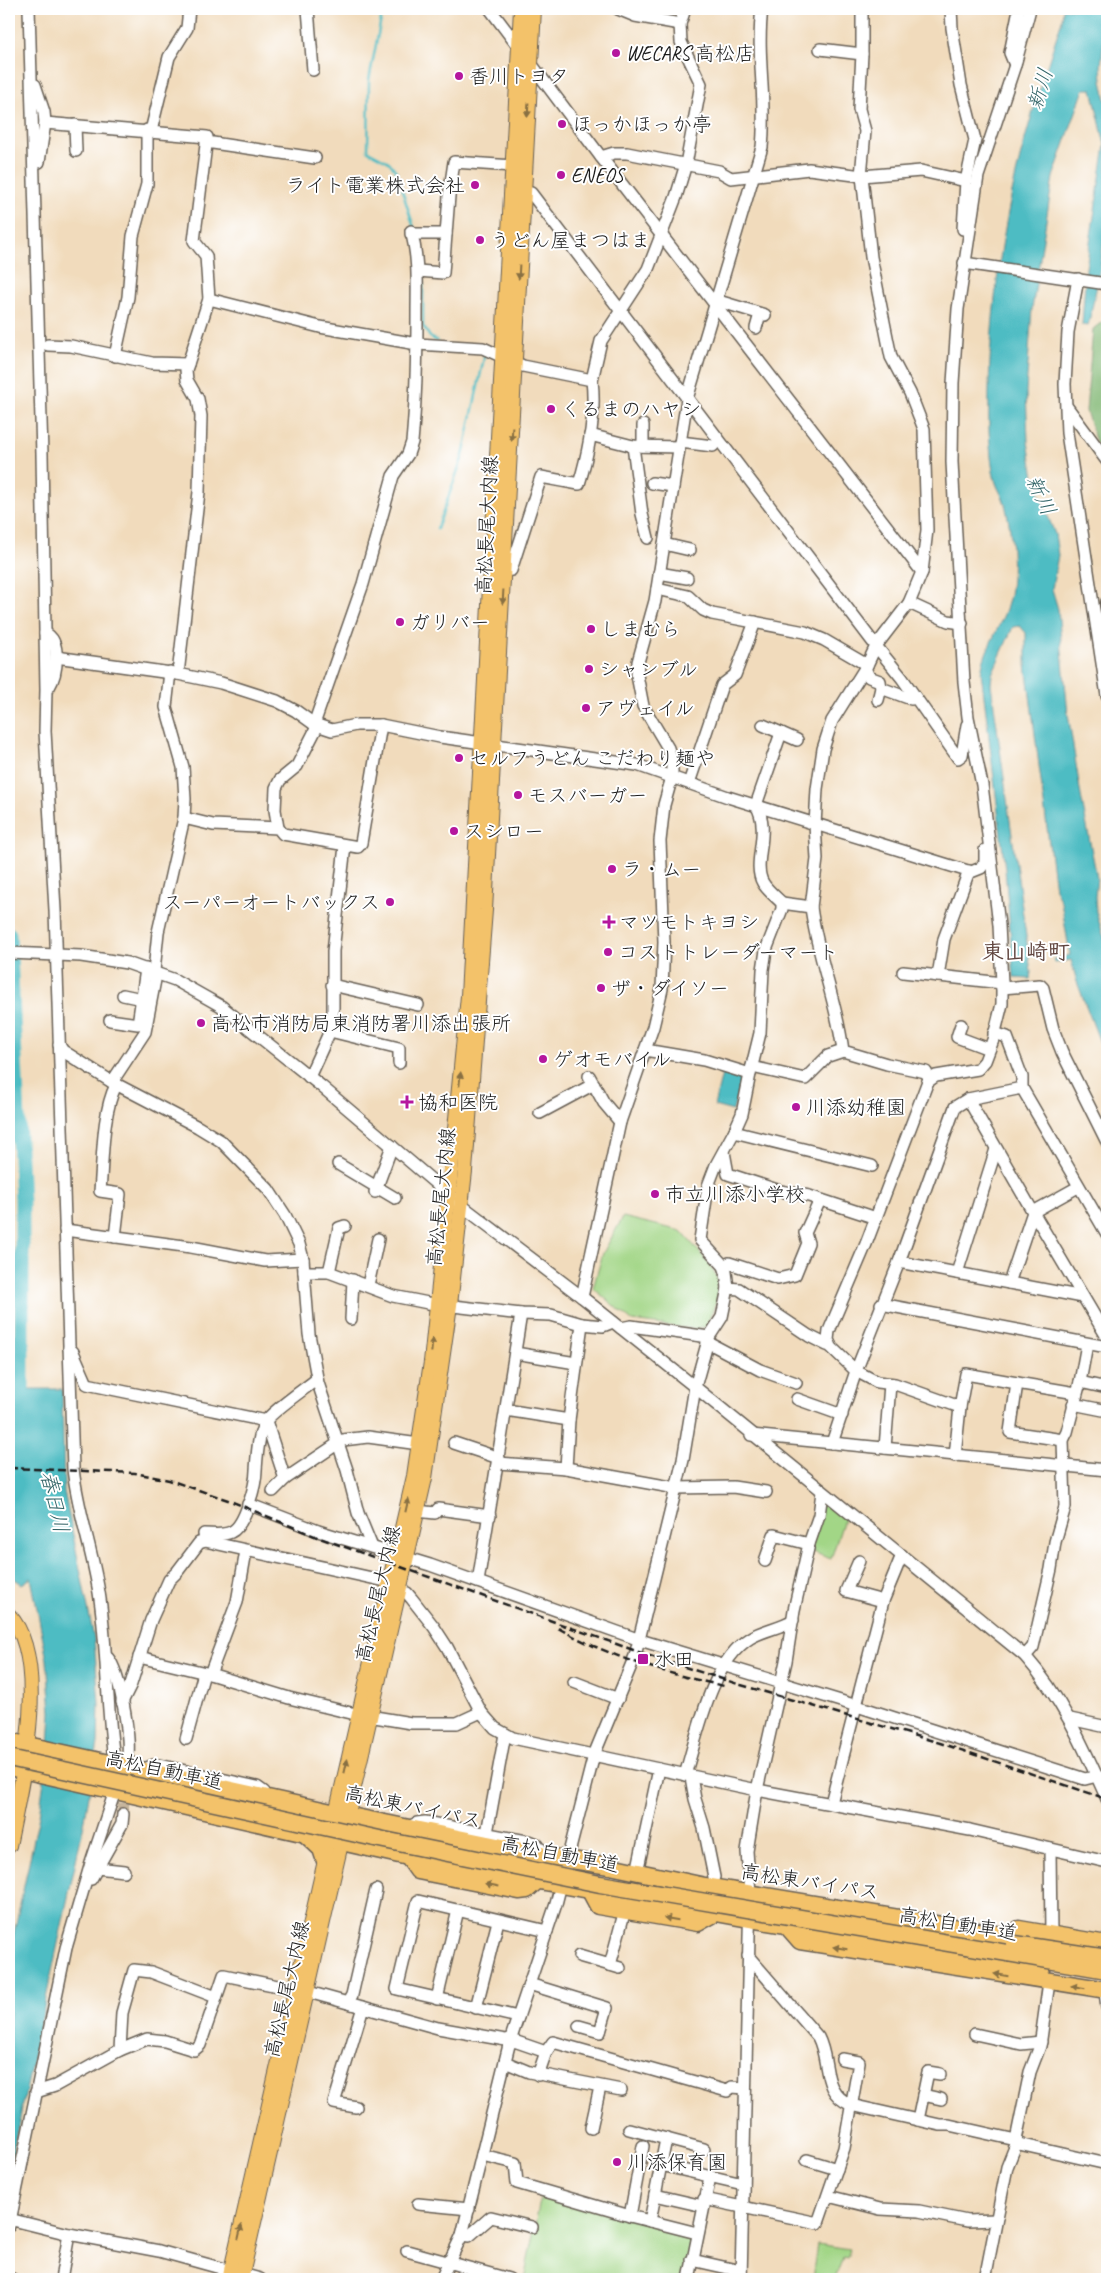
<svg xmlns="http://www.w3.org/2000/svg" width="1116" height="2288" font-family="Caveat,'Klee One',sans-serif">
	<style>
		.green { fill: #a2d686; stroke: #5f7951 }
		.forest { fill: #81b773; stroke: #4e6a48 }
		.water { fill: #4dbcc3; stroke: #346c70 }
		.lines { fill: none; stroke-linecap: round; stroke-linejoin: round }
		.stream { stroke: #4dbcc3; stroke-width: 2.5 }
		.river { stroke: #4dbcc3; stroke-width: 15 }
		.minor-tunnel { stroke: #c6b59c; stroke-width: 11; stroke-dasharray: 11 5.5; stroke-linecap: butt }
		.minor-casing { stroke: #675f54; stroke-width: 14 }
		.major-casing { stroke: #675f54; stroke-width: 16 }
		.highway-casing { stroke: #675f54; stroke-width: 19 }
		.minor { stroke: #fff; stroke-width: 11 }
		.major { stroke: #f3c26a; stroke-width: 14 }
		.highway { stroke: #f3c26a; stroke-width: 16 }
		.rail { stroke: #1c1c1c; stroke-width: 2.5; stroke-dasharray: 8 4; stroke-linecap: butt }
		.highway-bridge-casing { stroke: #675f54; stroke-width: 19; stroke-linecap: butt }
		.highway-bridge { stroke: #f3c26a; stroke-width: 16 }
		.oneway { fill: #886f43 }
		.poi-dot { fill: #b5179e; stroke: #fff; stroke-width: 2 }
		.labels { text-anchor: middle; dominant-baseline: central; stroke-width: 4; stroke-linejoin: round; paint-order: stroke }
		.poi-label { font-size: 20px; fill: #1c1c1c; stroke: #fff; text-anchor: start }
		.street-label { font-size: 20px; fill: #1c1c1c; stroke: #fff }
		.water-label { font-size: 21px; font-style: italic; fill: #326467; stroke: #fff }
		.quarter-label { font-size: 22px; font-weight: bold; fill: #614640; stroke: #fff }
	</style>
	<rect width="100%" height="100%" fill="#fff"/>
	<filter id="ink" filterUnits="userSpaceOnUse"><feTurbulence type="fractalNoise" baseFrequency=".02" numOctaves="2"/><feDisplacementMap in="SourceGraphic" scale="10" xChannelSelector="R" yChannelSelector="G"/><feConvolveMatrix kernelMatrix="1 2 1 2 8 2 1 2 1" color-interpolation-filters="sRGB"/></filter>
	<filter id="wash" filterUnits="userSpaceOnUse"><feTurbulence type="fractalNoise" baseFrequency=".0096" numOctaves="4" result="noise"/><feDisplacementMap in="SourceGraphic" scale="20" xChannelSelector="R" yChannelSelector="G"/><feGaussianBlur stdDeviation="1.12" result="paint"/><feColorMatrix in="noise" values="0 0 0 0 0 0 0 0 0 0 0 0 0 0 0 0 0 1.4 0 .05"/><feComposite in="paint" operator="in"/></filter>
	<g filter="url(#wash)">
		<rect width="100%" height="100%" fill="#f1dbbc"/>
		<g class="green">
			<path d="M623,1217L681,1231L709,1263L718,1280L717,1299L706,1327L694,1329L632,1321L593,1288L603,1253Z"/>
			<path d="M823,1500L845,1516L831,1559L810,1551Z"/>
			<path d="M541,2196L697,2235L691,2279H524Z"/>
			<path d="M817,2244L850,2249L847,2258L843,2257L835,2279H812Z"/>
		</g>
		<path class="forest" d="M1107,318V459L1097,446L1086,411L1093,329Z"/>
		<g class="water">
			<path d="M1063,9H1107L1101,66L1102,80L1107,106V211L1100,272L1088,326L1082,325L1086,268L1105,145L1092,89H1084L1053,177L1032,309L1026,391L1028,442L1035,483L1055,534L1058,555L1052,589L1058,609L1068,714L1081,796L1097,878L1095,897L1096,912L1107,947V1061L1077,982L1071,960L1055,963L1054,959L1070,955L1061,902L1055,889L1026,665V633L1020,626L1013,627L992,674L991,684L1031,972L1030,979L1014,978L1005,869L981,672C985,645 1005,622 1010,595C1015,566 1012,532 1005,504C1003,496 997,488 995,480C991,466 990,446 989,431C987,340 998,246 1020,158C1032,111 1047,66 1062,20Z"/>
			<path d="M722,1074L741,1078L733,1111L714,1106Z"/>
			<path d="M9,1389H62L64,1491L94,1638L99,1704L98,1743L85,1819L9,2169V1956L39,1816L49,1745L51,1712L47,1660L31,1578L22,1584L9,1575Z"/>
		</g>
		<g class="lines">
			<g class="stream">
				<path d="M383,9L369,80L368,151L389,162L396,171L414,228"/>
				<path d="M423,277V326L430,337L437,341"/>
				<path d="M437,529L463,456L485,353"/>
			</g>
			<path class="river" d="M9,934L22,1201V1409"/>
		</g>
	</g>
	<g filter="url(#ink)">
		<g class="lines">
			<path class="minor-tunnel" d="M123,1814L125,1787"/>
			<defs>
				<g id="minor">
					<path d="M29,9L42,454L46,690L45,731L55,910L73,1469C78,1513 94,1555 100,1599C108,1654 106,1711 115,1765"/>
					<path d="M308,9L313,70"/>
					<path d="M490,9L601,157L922,572"/>
					<path d="M618,9L635,16L680,24"/>
					<path d="M862,9V54"/>
					<path d="M951,9L952,28L961,85L975,140L966,181"/>
					<path d="M820,49L862,54L859,109L865,131L861,176"/>
					<path d="M1015,65L1010,53L1019,9"/>
					<path d="M35,85L44,112L45,123L39,162"/>
					<path d="M45,123L207,137L194,241L206,256L209,299L186,370L187,380L198,399L201,416L199,492L178,674"/>
					<path d="M75,125L76,151"/>
					<path d="M151,131L169,57L187,28L189,9"/>
					<path d="M206,142L315,158"/>
					<path d="M601,157L614,153H627L719,171L731,178L809,169L862,176L921,171L966,181L963,229"/>
					<path d="M862,176L871,257L891,357L910,393L924,429L927,530L922,572L909,603"/>
					<path d="M524,191L531,193L876,646L909,603L948,621L962,623"/>
					<path d="M411,234H446"/>
					<path d="M964,263L1107,284"/>
					<path d="M418,271L443,273L449,196L454,162L513,166"/>
					<path d="M1078,279L1068,332L1065,384L1067,433L1107,696"/>
					<path d="M209,299L320,327L417,344L483,348L523,366L592,380C596,415 589,451 579,484L541,477L511,570L504,571"/>
					<path d="M715,300L765,315"/>
					<path d="M756,328L760,314"/>
					<path d="M48,345L71,346L152,363L188,364"/>
					<path d="M115,356L128,297L133,236L147,184V130"/>
					<path d="M592,380L601,341L648,269L676,197L686,164L701,84L681,42L680,24L685,9"/>
					<path d="M1067,407L1107,461"/>
					<path d="M590,435L633,446L679,447"/>
					<path d="M680,442L713,446"/>
					<path d="M633,446L642,514L648,538"/>
					<path d="M643,446V425"/>
					<path d="M652,483L673,486"/>
					<path d="M664,544L690,550"/>
					<path d="M659,573L687,578"/>
					<path d="M657,589L688,596L703,610L712,614L805,632L824,640L867,665L876,646L902,678L958,758L962,755L967,725"/>
					<path d="M45,633C62,641 57,674 49,687"/>
					<path d="M1105,637V620L1107,602"/>
					<path d="M56,657L178,674L221,683L277,701L296,711L314,724L332,730L356,725H381L440,737L637,765L728,797L971,872L981,868L985,862V850"/>
					<path d="M865,668L869,677L880,681L881,688L878,700"/>
					<path d="M881,688L911,699L916,698"/>
					<path d="M314,724L363,584L393,476L408,454L412,442C416,400 417,357 417,315C417,286 419,259 411,231"/>
					<path d="M763,725L797,740"/>
					<path d="M689,783L722,685L735,675L755,622"/>
					<path d="M184,818L213,825L278,828L283,834L358,847L361,843L381,725"/>
					<path d="M278,828L275,810L276,788L280,780L297,766L318,725"/>
					<path d="M782,903L811,907C817,956 837,1002 843,1051L887,1064L926,1072L930,1080"/>
					<path d="M811,907L817,859L815,825L817,789L823,749L832,721L867,665"/>
					<path d="M9,953L81,956L127,963L175,980L221,1006L321,1086L461,1205L582,1297L695,1387L1025,1656C1063,1699 1084,1748 1107,1799"/>
					<path d="M903,972L1002,983"/>
					<path d="M938,976L944,939L969,871"/>
					<path d="M332,985L418,1005"/>
					<path d="M1002,988L1040,985L1043,988L1053,1029L1062,1052L1107,1142"/>
					<path d="M123,995L142,999"/>
					<path d="M110,1020L138,1024L146,969"/>
					<path d="M961,1025L957,1037L989,1049"/>
					<path d="M330,1031L399,1048V1063"/>
					<path d="M994,1033L1007,1037L1022,1077V1088"/>
					<path d="M59,1045L63,1051L112,1082L198,1127L221,1141L268,1189L285,1215L299,1244L303,1259L309,1334L318,1383L347,1470L358,1513L372,1547"/>
					<path d="M645,1050L704,1060L750,1074L760,1033L763,970L766,950L782,909V903C776,897 767,890 763,883C751,862 772,832 756,805L781,733"/>
					<path d="M752,1067L805,1079L828,1056L843,1051"/>
					<path d="M589,1076L604,1103L620,1122"/>
					<path d="M309,1077L330,1031L333,1011V951L345,846"/>
					<path d="M112,1082L145,1032L155,980L154,971L158,932L184,818L185,799L183,767L166,707L170,672"/>
					<path d="M968,1099L1033,1212L1009,1283"/>
					<path d="M540,1113L594,1084"/>
					<path d="M734,1132L872,1166"/>
					<path d="M724,1152L728,1174L780,1191L809,1196L876,1218"/>
					<path d="M338,1164L395,1198"/>
					<path d="M1078,1187L1033,1212L1107,1337"/>
					<path d="M375,1192L392,1146"/>
					<path d="M65,1230L191,1247L265,1261L303,1259"/>
					<path d="M115,1237L120,1194L100,1191C103,1158 102,1113 116,1085"/>
					<path d="M899,1262L1083,1297"/>
					<path d="M724,1266L729,1263L778,1279L795,1275L808,1243L805,1233L820,1200"/>
					<path d="M304,1272H329L393,1296L428,1303L521,1314L551,1315L582,1324L603,1326L613,1322"/>
					<path d="M329,1272L339,1228L345,1226"/>
					<path d="M957,1273L996,1149"/>
					<path d="M368,1285L378,1239"/>
					<path d="M728,1288L739,1289L809,1336L827,1345L830,1344"/>
					<path d="M582,1297L620,1122L653,1027L662,989L664,942L660,841L664,805L672,777V761L668,748L643,706L637,675L638,662L655,601L687,399L762,147C767,101 756,55 762,9"/>
					<path d="M881,1304L1107,1347"/>
					<path d="M351,1319L353,1280"/>
					<path d="M621,1328L631,1326L709,1337"/>
					<path d="M707,1342L760,1370L796,1383"/>
					<path d="M69,1348L73,1352L87,1384L266,1421L285,1479"/>
					<path d="M515,1353L576,1363"/>
					<path d="M1080,1382L1107,1388"/>
					<path d="M1017,1383L966,1374L960,1407L895,1384L877,1382L856,1371L899,1262L955,1107L968,1099L1022,1088L1107,1234"/>
					<path d="M797,1399L842,1415"/>
					<path d="M1073,1404L1103,1410"/>
					<path d="M506,1410L569,1420"/>
					<path d="M751,1435L1107,1470"/>
					<path d="M1063,1440L1010,1432L1017,1383L1076,1393"/>
					<path d="M454,1443L499,1458"/>
					<path d="M832,1443L856,1371L831,1347L828,1340L829,1331L866,1244L928,1081L936,1076L978,1069L985,1061L993,1040L1002,1004V983L999,925L982,785L968,717L964,682L952,462L953,383L958,309L978,176L1015,65L1030,9"/>
					<path d="M885,1448L890,1384"/>
					<path d="M955,1456L960,1407"/>
					<path d="M498,1463L566,1468L676,1488L733,1487L766,1492"/>
					<path d="M566,1468L569,1420L582,1324"/>
					<path d="M273,1491L285,1479L343,1440L368,1437L419,1444"/>
					<path d="M248,1504L318,1531L430,1565L640,1640L857,1706L1085,1779L1097,1776L1107,1780"/>
					<path d="M417,1511L435,1513L438,1509L490,1516"/>
					<path d="M205,1541L204,1534C213,1534 223,1536 231,1532C245,1526 256,1484 256,1470C257,1456 258,1433 266,1421C271,1412 306,1388 317,1379"/>
					<path d="M765,1561L774,1535L809,1544"/>
					<path d="M859,1561L846,1591L883,1601"/>
					<path d="M478,1582L521,1314"/>
					<path d="M399,1590L407,1593L412,1599L434,1627L447,1647L481,1712L495,1728L513,1738L757,1790L970,1830L1107,1862"/>
					<path d="M1025,1656L1033,1647L1051,1569L1055,1542L1065,1507L1063,1440L1067,1432L1080,1382L1087,1344"/>
					<path d="M139,1657L210,1674L237,1602L246,1551"/>
					<path d="M108,1658C120,1672 130,1736 128,1755"/>
					<path d="M210,1674L289,1698L351,1713L411,1723H457L481,1712"/>
					<path d="M574,1682L618,1699"/>
					<path d="M122,1702L131,1684L151,1620L169,1580L177,1572L199,1543L205,1541L390,1582"/>
					<path d="M1070,1719L1107,1727"/>
					<path d="M186,1739L204,1673"/>
					<path d="M142,1770L154,1765H159L257,1787L264,1792L265,1798"/>
					<path d="M685,1775C698,1733 711,1662 750,1638C763,1630 780,1628 793,1620"/>
					<path d="M691,1777L695,1799L704,1828L714,1877"/>
					<path d="M831,1803L883,1601L902,1555"/>
					<path d="M407,1828L417,1823L425,1822L532,1842L537,1844L546,1856"/>
					<path d="M487,1833L505,1734"/>
					<path d="M1050,1849L1051,1934"/>
					<path d="M639,1863L659,1769"/>
					<path d="M97,1868L124,1871"/>
					<path d="M91,1879L122,1824L123,1814"/>
					<path d="M579,1956L610,1965"/>
					<path d="M748,1956L818,2037C831,2062 820,2091 851,2105L940,2125H949L1016,2140L1019,2144L1107,2164"/>
					<path d="M620,1968L610,1965L625,1910"/>
					<path d="M529,1984L607,2008L600,2032L579,2026"/>
					<path d="M1105,1992L1107,2007"/>
					<path d="M437,1999L458,1910"/>
					<path d="M348,2002L352,1995L376,1890"/>
					<path d="M476,2008L498,1921"/>
					<path d="M518,2017L397,1989L418,1901L547,1931"/>
					<path d="M975,2034L1021,2044L1041,2042"/>
					<path d="M120,2050L122,2013L134,1970L151,1972L216,1997"/>
					<path d="M505,2062L529,2072L621,2090"/>
					<path d="M538,2075L546,2052"/>
					<path d="M36,2092L55,2086L120,2050L147,2039L165,2041L194,2050L200,2045L224,1975L312,1993L438,2028L517,2042L546,2052L553,2042L727,2091L732,2087L745,2088"/>
					<path d="M923,2095L941,2099"/>
					<path d="M356,2107L334,2103L363,2007"/>
					<path d="M918,2120L928,2072L940,2074"/>
					<path d="M591,2128L600,2087"/>
					<path d="M629,2129L704,2149"/>
					<path d="M1016,2140L1030,2072L1040,2046L1049,1982"/>
					<path d="M482,2155L515,2163L517,2183L630,2216L697,2233"/>
					<path d="M807,2160L837,2169"/>
					<path d="M661,2165L743,2184"/>
					<path d="M655,2195L703,2206"/>
					<path d="M828,2196L880,2209L919,2211L967,2221L996,2220"/>
					<path d="M704,2199L818,2223L844,2148L859,2062L842,2059"/>
					<path d="M418,2204L469,2209"/>
					<path d="M630,2216L643,2146"/>
					<path d="M9,2219L69,2234L159,2251L260,2279"/>
					<path d="M650,2221L666,2139"/>
					<path d="M9,2226L66,1948L91,1863L115,1791"/>
					<path d="M462,2235L469,2236L491,2217L532,2227"/>
					<path d="M407,2251L509,2279"/>
					<path d="M692,2260L741,2271"/>
					<path d="M9,2278L12,2279"/>
					<path d="M61,2279L69,2234"/>
					<path d="M441,2279L462,2235L510,2041L556,1904L594,1755L635,1656L683,1460L695,1387L709,1337L722,1317L728,1288L726,1272L724,1266L700,1240L708,1186L716,1165L734,1132L742,1114L750,1074"/>
					<path d="M689,2279L710,2177"/>
					<path d="M741,2279L750,1894L747,1851L757,1790L786,1661L794,1610L809,1544L819,1515L822,1492"/>
					<path d="M985,2279L1007,2167L1017,2142"/>
				</g>
				<g id="major">
					<path d="M9,1615C52,1660 20,1790 9,1846"/>
					<path d="M334,1822L414,1476L431,1362L451,1170L468,996L521,9"/>
					<path d="M229,2279L327,1852"/>
					<path d="M241,2279L425,1478L450,1305L465,1171L485,910L534,9"/>
				</g>
				<g id="highway">
					<path d="M9,1741L336,1813L546,1856L610,1866L705,1886L1032,1940"/>
					<path d="M9,1767L408,1857L749,1919L1042,1967"/>
					<path d="M305,1834L321,1849L325,1861"/>
					<path d="M408,1857L418,1871L519,1891L527,1890L537,1881"/>
					<path d="M590,1891L598,1906L698,1923L716,1913"/>
					<path d="M786,1925L800,1941L1107,1990"/>
					<path d="M1019,1929L1107,1944"/>
				</g>
			</defs>
			<use href="#minor" class="minor-casing"/>
			<use href="#major" class="major-casing"/>
			<use href="#highway" class="highway-casing"/>
			<use href="#minor" class="minor"/>
			<use href="#major" class="major"/>
			<use href="#highway" class="highway"/>
			<g class="rail">
				<path d="M9,1468L135,1473L169,1480L228,1500L317,1537L650,1656L741,1685L940,1743L1107,1799"/>
				<path d="M558,1628C612,1658 664,1673 724,1686"/>
			</g>
			<defs>
				<g id="highway-bridge">
					<path d="M9,1758L384,1840L600,1884L1107,1970"/>
					<path d="M1015,1944L1107,1958"/>
				</g>
			</defs>
			<use href="#highway-bridge" class="highway-bridge-casing"/>
			<use href="#highway-bridge" class="highway-bridge"/>
		</g>
		<defs><path id="oneway-solid" d="M-6-.8H1V-3.2L6.5 0L1 3.2V.8H-6Z" transform="scale(1.25)"/></defs>
		<g class="oneway">
			<use href="#oneway-solid" transform="translate(528 110) rotate(93)"/>
			<use href="#oneway-solid" transform="translate(519 272) rotate(93)"/>
			<use href="#oneway-solid" transform="translate(512 434) rotate(93)"/>
			<use href="#oneway-solid" transform="translate(503 597) rotate(93)"/>
			<use href="#oneway-solid" transform="translate(460 1079) rotate(-84)"/>
			<use href="#oneway-solid" transform="translate(432 1345) rotate(-85)"/>
			<use href="#oneway-solid" transform="translate(407 1505) rotate(-77)"/>
			<use href="#oneway-solid" transform="translate(346 1766) rotate(-77)"/>
			<use href="#oneway-solid" transform="translate(492 1885) rotate(-169)"/>
			<use href="#oneway-solid" transform="translate(671 1919) rotate(-170)"/>
			<use href="#oneway-solid" transform="translate(840 1948) rotate(-171)"/>
			<use href="#oneway-solid" transform="translate(1001 1975) rotate(-171)"/>
			<use href="#oneway-solid" transform="translate(1078 1987) rotate(-171)"/>
			<use href="#oneway-solid" transform="translate(240 2232) rotate(-77)"/>
		</g>
	</g>
	<g class="poi-dot">
		<circle cx="616" cy="53" r="5"/>
		<circle cx="459" cy="76" r="5"/>
		<circle cx="562" cy="124" r="5"/>
		<circle cx="561" cy="175" r="5"/>
		<circle cx="475" cy="185" r="5"/>
		<circle cx="480" cy="240" r="5"/>
		<circle cx="551" cy="409" r="5"/>
		<circle cx="400" cy="622" r="5"/>
		<circle cx="591" cy="629" r="5"/>
		<circle cx="589" cy="669" r="5"/>
		<circle cx="586" cy="708" r="5"/>
		<circle cx="459" cy="758" r="5"/>
		<circle cx="518" cy="795" r="5"/>
		<circle cx="454" cy="831" r="5"/>
		<circle cx="612" cy="869" r="5"/>
		<circle cx="390" cy="902" r="5"/>
		<path d="M606.5 914.5h5v5h5v5h-5v5h-5v-5h-5v-5h5z"/>
		<circle cx="608" cy="952" r="5"/>
		<circle cx="601" cy="988" r="5"/>
		<circle cx="201" cy="1023" r="5"/>
		<circle cx="543" cy="1059" r="5"/>
		<path d="M404.5 1094.5h5v5h5v5h-5v5h-5v-5h-5v-5h5z"/>
		<circle cx="796" cy="1107" r="5"/>
		<circle cx="655" cy="1194" r="5"/>
		<rect x="637" y="1653" width="12" height="12" rx="2.5"/>
		<circle cx="617" cy="2162" r="5"/>
	</g>
	<g class="labels">
		<g class="poi-label">
			<text x="626" y="53">WECARS 高松店</text>
			<text x="469" y="76">香川トヨタ</text>
			<text x="572" y="124">ほっかほっか亭</text>
			<text x="571" y="175">ENEOS</text>
			<text x="465" y="185" text-anchor="end">ライト電業株式会社</text>
			<text x="490" y="240">うどん屋まつはま</text>
			<text x="561" y="409">くるまのハヤシ</text>
			<text x="410" y="622">ガリバー</text>
			<text x="601" y="629">しまむら</text>
			<text x="599" y="669">シャンブル</text>
			<text x="596" y="708">アヴェイル</text>
			<text x="469" y="758">セルフうどん こだわり麺や</text>
			<text x="528" y="795">モスバーガー</text>
			<text x="464" y="831">スシロー</text>
			<text x="622" y="869">ラ・ムー</text>
			<text x="380" y="902" text-anchor="end">スーパーオートバックス</text>
			<text x="619" y="922">マツモトキヨシ</text>
			<text x="618" y="952">コストトレーダーマート</text>
			<text x="611" y="988">ザ・ダイソー</text>
			<text x="211" y="1023">高松市消防局東消防署川添出張所</text>
			<text x="553" y="1059">ゲオモバイル</text>
			<text x="418" y="1102">協和医院</text>
			<text x="806" y="1107">川添幼稚園</text>
			<text x="665" y="1194">市立川添小学校</text>
			<text x="654" y="1659">水田</text>
			<text x="627" y="2162">川添保育園</text>
		</g>
		<g class="street-label">
			<text transform="translate(487 525) rotate(-87)">高松長尾大内線</text>
			<text transform="translate(441 1197) rotate(-84)">高松長尾大内線</text>
			<text transform="translate(378 1594) rotate(-77)">高松長尾大内線</text>
			<text transform="translate(164 1770) rotate(12)">高松自動車道</text>
			<text transform="translate(413 1807) rotate(12)">高松東バイパス</text>
			<text transform="translate(560 1854) rotate(11)">高松自動車道</text>
			<text transform="translate(810 1882) rotate(9)">高松東バイパス</text>
			<text transform="translate(958 1924) rotate(9)">高松自動車道</text>
			<text transform="translate(287 1989) rotate(-77)">高松長尾大内線</text>
		</g>
		<g class="water-label">
			<text transform="translate(1040 89) rotate(-73)">新川</text>
			<text transform="translate(1041 495) rotate(65)">新川</text>
			<text transform="translate(55 1502) rotate(77)">春日川</text>
		</g>
		<g class="quarter-label">
			<text x="1026" y="952">東山崎町</text>
		</g>
	</g>
	<rect width="1116" height="2288" fill="none" stroke="#fff" stroke-width="30"/>
</svg>
